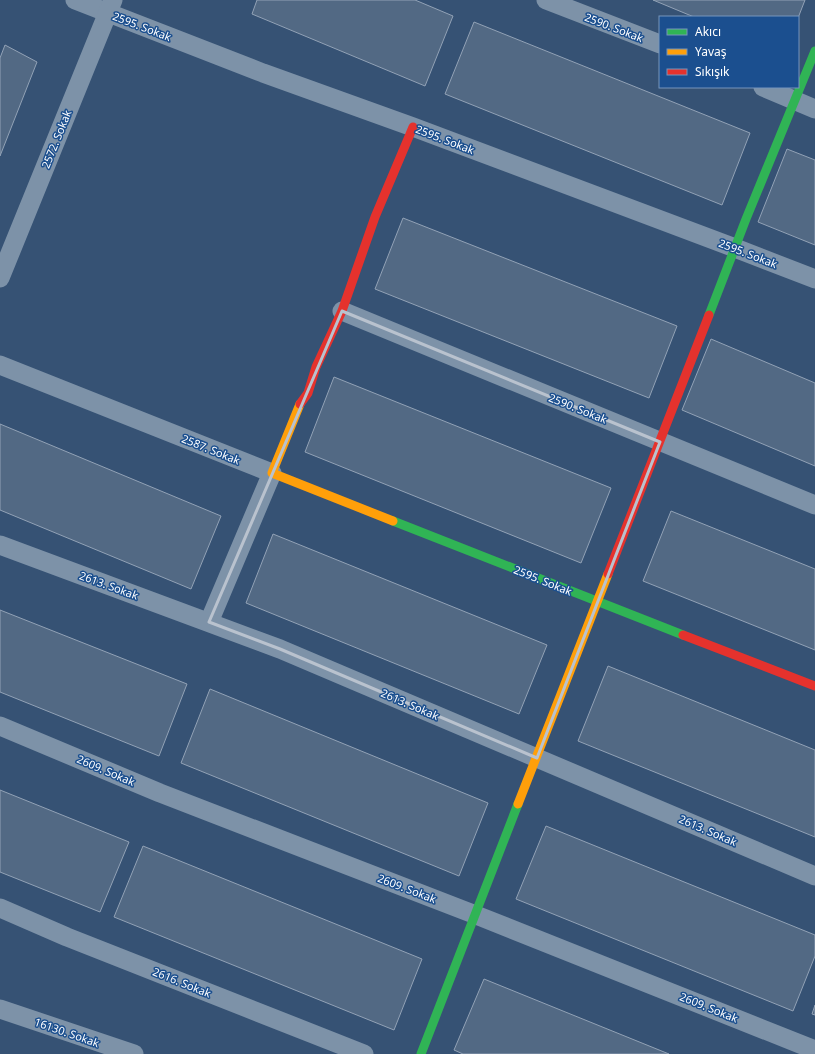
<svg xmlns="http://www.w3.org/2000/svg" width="815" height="1054" font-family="'Noto Sans',sans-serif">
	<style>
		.building { fill: #526984; stroke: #92a2b6 }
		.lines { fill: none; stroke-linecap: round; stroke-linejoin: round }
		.street { stroke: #7d92a8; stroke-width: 19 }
		.fast { stroke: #30b455; stroke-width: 9 }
		.slow { stroke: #ff9f0a; stroke-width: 9 }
		.jam { stroke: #e5322d; stroke-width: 9 }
		.marked { fill: none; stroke: #b9c2ce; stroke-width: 3; stroke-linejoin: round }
		.labels { text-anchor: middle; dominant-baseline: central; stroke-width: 3; stroke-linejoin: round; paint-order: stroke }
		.street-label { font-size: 11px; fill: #fff; stroke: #1b4f8f }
	</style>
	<rect width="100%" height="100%" fill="#365274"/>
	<g class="building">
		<path d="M257,0H415L453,16L425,86L252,14Z"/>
		<path d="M653,0H805L798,18L694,17Z"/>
		<path d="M474,22L750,133L722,205L445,94Z"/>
		<path d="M5,45L37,62L0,156V58Z"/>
		<path d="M787,149L815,160V245L758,222Z"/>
		<path d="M403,218L677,326L649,398L375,289Z"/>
		<path d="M711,339L815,383V466L682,410Z"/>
		<path d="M334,377L611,488L581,563L305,452Z"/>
		<path d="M0,424L221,516L191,589L0,510Z"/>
		<path d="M671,511L815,569V650L643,581Z"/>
		<path d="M273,534L547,645L519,714L246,603Z"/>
		<path d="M0,610L187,684L159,756L0,692Z"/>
		<path d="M608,666L815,750V837L578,741Z"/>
		<path d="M210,689L488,803L459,876L181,763Z"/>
		<path d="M0,790L129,842L100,912L0,872Z"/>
		<path d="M546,826L815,935V956L793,1011L516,899Z"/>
		<path d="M143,846L422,959L394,1030L114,917Z"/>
		<path d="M484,979L669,1054H463L454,1050Z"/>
		<path d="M815,1005V1015L812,1014Z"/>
	</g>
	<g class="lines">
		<g class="street">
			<path d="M75,0L263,73L413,127L735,248L815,279"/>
			<path d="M546,0L660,44"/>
			<path d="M763,87L815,109"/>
			<path d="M0,278L113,0"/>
			<path d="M342,311L815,505"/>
			<path d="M0,365L272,473L209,622"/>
			<path d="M0,545L280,649L815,876"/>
			<path d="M0,726L160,793L476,915L815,1050"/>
			<path d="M0,908L67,937L364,1054"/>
			<path d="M0,1009L134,1054"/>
		</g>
		<g class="fast">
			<path d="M709,315L746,219L815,51"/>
			<path d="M393,521L683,635"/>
			<path d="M421,1054L518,804"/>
		</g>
		<g class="slow">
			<path d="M300,404L272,473L393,521"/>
			<path d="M518,804L608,574"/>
		</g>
		<g class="jam">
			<path d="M300,404L308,393L316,367L342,311L375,217L413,127"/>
			<path d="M608,574L709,315"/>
			<path d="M683,635L815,686"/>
		</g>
	</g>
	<path class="marked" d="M342,311L660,442L537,758L280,649L209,622Z"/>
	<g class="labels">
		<g class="street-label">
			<text transform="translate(142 26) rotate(21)">2595. Sokak</text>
			<text transform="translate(614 27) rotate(21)">2590. Sokak</text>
			<text transform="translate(56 139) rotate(-68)">2572. Sokak</text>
			<text transform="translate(445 139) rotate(21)">2595. Sokak</text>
			<text transform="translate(748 253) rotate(21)">2595. Sokak</text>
			<text transform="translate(578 408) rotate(22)">2590. Sokak</text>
			<text transform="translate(211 449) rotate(22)">2587. Sokak</text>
			<text transform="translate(543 580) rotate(22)">2595. Sokak</text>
			<text transform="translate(109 585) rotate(20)">2613. Sokak</text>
			<text transform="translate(410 704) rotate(23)">2613. Sokak</text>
			<text transform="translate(106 770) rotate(23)">2609. Sokak</text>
			<text transform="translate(708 830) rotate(23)">2613. Sokak</text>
			<text transform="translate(407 888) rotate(21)">2609. Sokak</text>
			<text transform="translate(182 982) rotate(22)">2616. Sokak</text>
			<text transform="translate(709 1007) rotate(22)">2609. Sokak</text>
			<text transform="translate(67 1032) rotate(19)">16130. Sokak</text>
		</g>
	</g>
	<rect x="659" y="16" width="140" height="72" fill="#1b4f8f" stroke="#7695bc"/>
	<rect x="667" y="29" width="20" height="6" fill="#30b455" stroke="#7695bc"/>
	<text x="695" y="36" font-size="12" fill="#ffffff">Akıcı</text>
	<rect x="667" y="49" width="20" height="6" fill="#ff9f0a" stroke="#7695bc"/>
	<text x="695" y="56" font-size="12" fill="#ffffff">Yavaş</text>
	<rect x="667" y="69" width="20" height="6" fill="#e5322d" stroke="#7695bc"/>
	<text x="695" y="76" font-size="12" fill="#ffffff">Sıkışık</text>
</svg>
